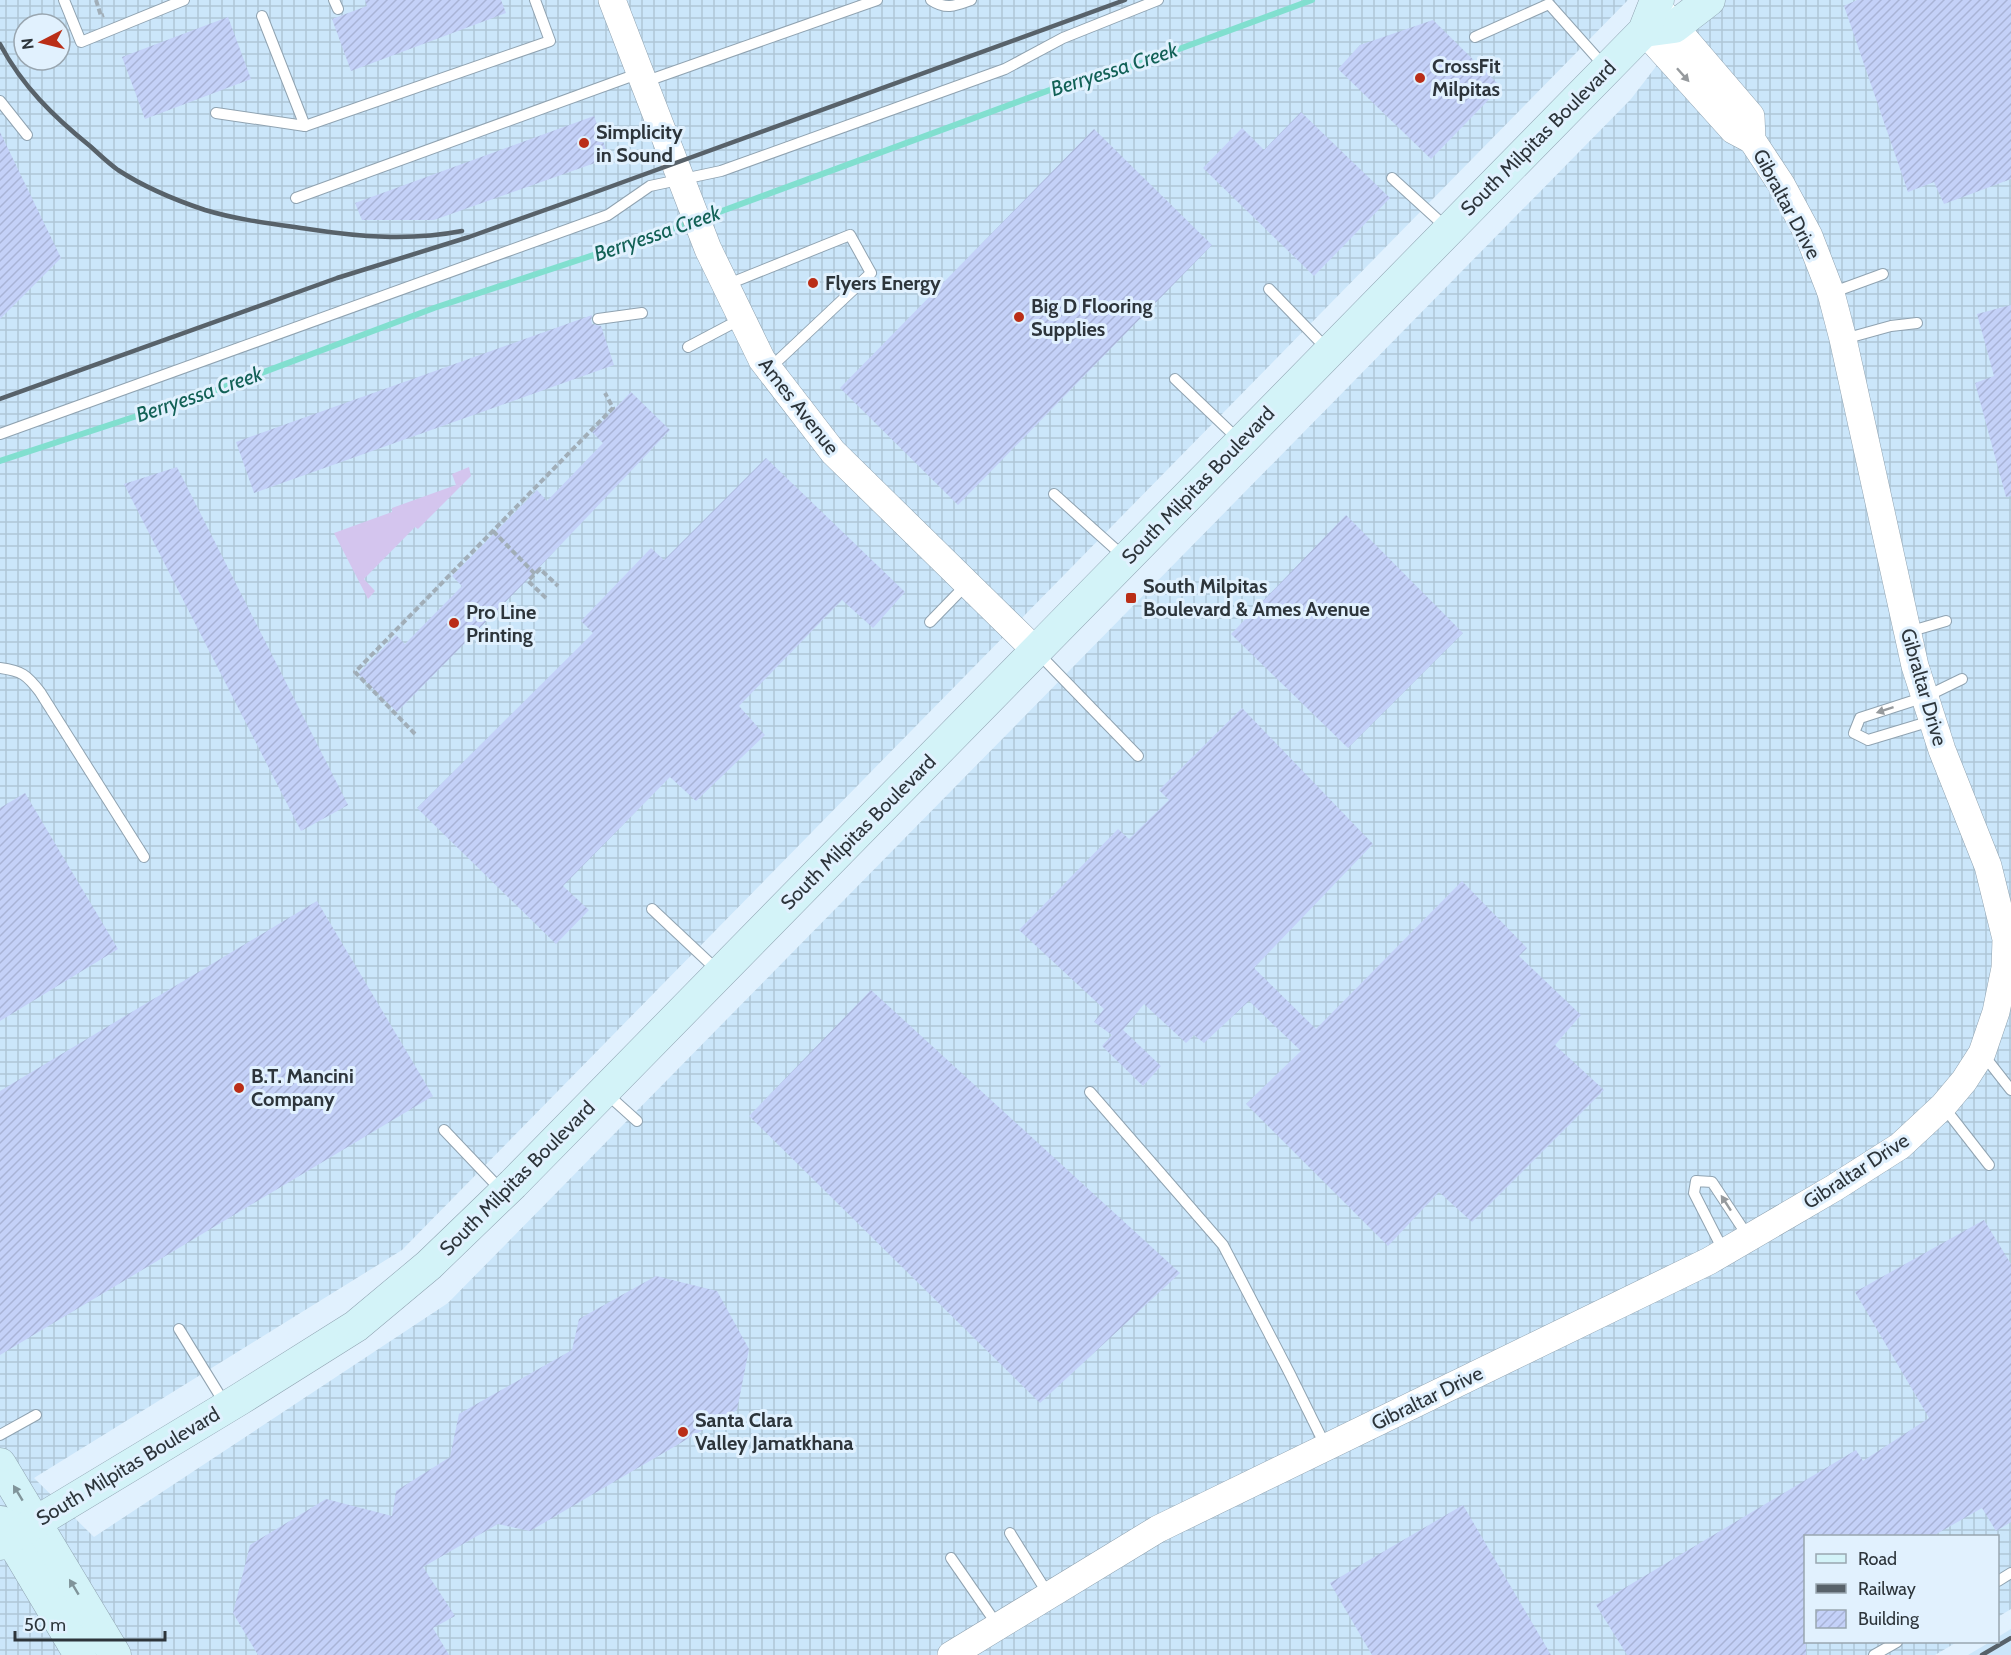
<svg xmlns="http://www.w3.org/2000/svg" width="2011" height="1655" font-family="Cabin,sans-serif">
	<style>
		.built { fill: #cbe6fa }
		.industrial { fill: url(#industrial-grid); fill-rule: evenodd }
		.green { fill: #d4c5ee }
		.lines { fill: none; stroke-linecap: round; stroke-linejoin: round }
		.stream { stroke: #81dfcf; stroke-width: 6 }
		.building { fill: url(#building-hatch) }
		.service-casing { stroke: #90a3b1; stroke-width: 12 }
		.tertiary-casing { stroke: #90a3b1; stroke-width: 28 }
		.secondary-casing { stroke: #90a3b1; stroke-width: 33 }
		.path { stroke: #a1aeb8; stroke-width: 4; stroke-dasharray: 6 3; stroke-linecap: butt }
		.service { stroke: #fff; stroke-width: 10 }
		.tertiary { stroke: #fff; stroke-width: 27 }
		.secondary { stroke: #d3f3f8; stroke-width: 32 }
		.rail { stroke: #58626a; stroke-width: 4.5 }
		.oneway { fill: #969a9d }
		.oneway2 { fill: #80949a }
		.poi-dot { fill: #ba2e17; stroke: #e1f1fe; stroke-width: 2 }
		.labels { text-anchor: middle; dominant-baseline: central; stroke-width: 6; stroke-linejoin: round; paint-order: stroke }
		.poi-label { font-size: 20px; font-weight: bold; fill: #2d353b; stroke: #e1f1fe; text-anchor: start }
		.street-label { font-size: 20px; fill: #2d353b; stroke: #e1f1fe }
		.water-label { font-size: 21px; font-style: italic; fill: #126156; stroke: #e1f1fe }
	</style>
	<defs>
		<pattern id="industrial-grid" width="8" height="8" patternUnits="userSpaceOnUse" patternTransform="scale(1.5)"><rect width="8" height="8" fill="#cbe6fa"/><path d="M0 4h8M4 0v8" fill="none" stroke="#afc6d7"/></pattern>
		<pattern id="building-hatch" width="6" height="6" patternUnits="userSpaceOnUse" patternTransform="scale(1.5)"><rect width="6" height="6" fill="#c4d1f8"/><path d="M-1 1l2-2M0 6l6-6M5 7l2-2" fill="none" stroke="#a9b4d6"/></pattern>
	</defs>
	<rect width="100%" height="100%" fill="#e1f1fe"/>
	<path class="built" d="M2011,1629V1655H1968L1990,1642H1998V1637Z"/>
	<path class="industrial" d="M0,0H1628L402,1250L34,1478L94,1537L448,1303L1631,99L1707,0H2011V1609L1998,1617V1536H1806V1642H1957L1935,1655H0ZM24,24H60V60H24Z"/>
	<path class="green" d="M469,467L471,476L418,529L415,527L364,579L375,591L368,599L334,533L392,512V508L456,485L452,474Z"/>
	<g class="lines">
		<g class="stream">
			<path d="M703,218L1085,77L1133,66L1312,0"/>
			<path d="M0,461L216,390L434,308L690,223"/>
		</g>
	</g>
	<g class="building">
		<path d="M365,0H501L506,13L351,71L332,19L367,6Z"/>
		<path d="M1857,0H2011V179L1944,204L1934,182L1908,192L1844,6Z"/>
		<path d="M228,17L251,79L145,119L122,57Z"/>
		<path d="M1433,20L1501,87L1431,159L1338,69L1360,45Z"/>
		<path d="M1301,112L1390,198L1314,276L1203,168L1242,128L1264,150Z"/>
		<path d="M594,116L609,158L434,220H362L355,203Z"/>
		<path d="M1094,129L1212,245L958,505L840,388Z"/>
		<path d="M0,132L61,258L0,319Z"/>
		<path d="M2011,305V496L2006,497L1975,383L1994,376L1977,314Z"/>
		<path d="M592,315L591,319L592,324L601,326L614,365L254,493L236,442Z"/>
		<path d="M631,392L670,430L530,577L397,712L358,674L396,635L405,644L462,586L452,576L537,490L547,501L603,443L592,432Z"/>
		<path d="M766,458L905,592L873,628L842,600L739,706L765,735L696,801L670,777L563,886L589,910L556,944L417,808L593,633L581,621L651,548L664,560Z"/>
		<path d="M177,467L348,805L301,831L124,484Z"/>
		<path d="M1346,515L1463,633L1348,748L1231,634Z"/>
		<path d="M1242,708L1373,844L1254,968L1316,1029L1462,881L1527,948L1519,956L1581,1015L1555,1045L1604,1090L1472,1222L1439,1192L1388,1246L1246,1104L1301,1051L1249,1001L1204,1043L1194,1035L1186,1043L1144,1004L1123,1030L1161,1066L1143,1086L1102,1046L1112,1035L1094,1022L1104,1009L1019,930L1118,829L1129,839L1169,800L1159,790Z"/>
		<path d="M25,793L118,949L0,1021V808Z"/>
		<path d="M317,901L433,1096L0,1355V1091Z"/>
		<path d="M871,990L1180,1273L1040,1403L749,1116Z"/>
		<path d="M1984,1220L2011,1264V1522L1996,1531L1982,1508L1933,1536H1806V1655H1627L1596,1605L1856,1450L1863,1461L1929,1418L1855,1292Z"/>
		<path d="M656,1276L717,1291L749,1349L737,1410L530,1531L498,1524L423,1567L455,1616L433,1628L449,1655H258L233,1613L250,1545L326,1499L392,1516L396,1491L450,1457L459,1414L572,1350L579,1319Z"/>
		<path d="M1463,1505L1551,1655H1372L1330,1583Z"/>
	</g>
	<g class="lines">
		<defs>
			<g id="service">
				<path d="M64,0L81,42L184,0"/>
				<path d="M334,0L338,9"/>
				<path d="M931,0C946,10 955,6 971,0"/>
				<path d="M262,16L305,126"/>
				<path d="M1475,37L1549,4L1606,68"/>
				<path d="M644,82L877,0"/>
				<path d="M0,101L27,135"/>
				<path d="M216,113L305,126L550,41L535,0"/>
				<path d="M1392,178L1448,229"/>
				<path d="M296,198L640,73"/>
				<path d="M726,285L850,235L871,273L769,369"/>
				<path d="M1269,289L1328,350"/>
				<path d="M1831,293L1883,274"/>
				<path d="M598,319L642,313"/>
				<path d="M1844,339L1891,326L1917,323"/>
				<path d="M688,347L741,319"/>
				<path d="M1175,379L1240,441"/>
				<path d="M0,434L608,215L650,186L721,171L1005,69L1063,38L1158,0"/>
				<path d="M1054,494L1123,556"/>
				<path d="M930,622L967,584"/>
				<path d="M1908,632L1946,621"/>
				<path d="M1038,653L1138,756"/>
				<path d="M0,668C22,671 27,675 40,692L144,857"/>
				<path d="M1931,721L1868,740L1854,733L1860,718L1925,697L1962,679"/>
				<path d="M652,909L717,970"/>
				<path d="M1982,1053L2011,1090"/>
				<path d="M1090,1092L1223,1245L1289,1372L1326,1447"/>
				<path d="M607,1094L637,1121"/>
				<path d="M1943,1106L1989,1165"/>
				<path d="M444,1130L502,1191"/>
				<path d="M1724,1252L1694,1193L1696,1181L1712,1182L1749,1238"/>
				<path d="M179,1329L225,1404"/>
				<path d="M0,1435L36,1415"/>
				<path d="M1010,1533L1048,1594"/>
				<path d="M951,1558L998,1626"/>
				<path d="M1998,1581L2011,1573"/>
				<path d="M1874,1655L1897,1642"/>
			</g>
			<g id="tertiary">
				<path d="M612,0L708,249L762,360L833,452L1036,651"/>
				<path d="M1644,31L1733,130L1752,140"/>
				<path d="M951,1655L1158,1529L1709,1261L1834,1188L1900,1146L1943,1106L1964,1081L1982,1053L1996,1012L2005,968L2006,939L1988,866L1942,750L1915,666L1843,339L1831,293L1809,236L1781,184L1752,140L1751,116L1662,12"/>
			</g>
			<g id="secondary">
				<path d="M1644,31L1674,27L1709,0"/>
				<path d="M0,1464L115,1655"/>
				<path d="M1,1522L80,1655"/>
				<path d="M0,1544L240,1399L356,1326L429,1265L513,1184L1644,31L1655,3L1658,0"/>
			</g>
		</defs>
		<use href="#service" class="service-casing"/>
		<use href="#tertiary" class="tertiary-casing"/>
		<use href="#secondary" class="secondary-casing"/>
		<g class="path">
			<path d="M96,0L101,16L104,15"/>
			<path d="M493,531L535,574"/>
			<path d="M546,598L528,581L540,569L558,586"/>
			<path d="M415,734L355,672L613,408L605,393"/>
		</g>
		<use href="#service" class="service"/>
		<use href="#tertiary" class="tertiary"/>
		<use href="#secondary" class="secondary"/>
		<g class="rail">
			<path d="M0,44C22,86 54,117 90,146C99,154 108,163 118,170C144,187 175,200 205,210C238,220 274,224 308,229C360,237 410,241 462,231"/>
			<path d="M0,399L337,278L469,237L593,193L1125,0"/>
			<path d="M1982,1655L2011,1638"/>
		</g>
	</g>
	<defs><path id="oneway-solid" d="M-6-.8H1V-3.2L6.5 0L1 3.2V.8H-6Z" transform="scale(1.5)"/></defs>
	<g class="oneway">
		<use href="#oneway-solid" transform="translate(1683 75) rotate(48)"/>
		<use href="#oneway-solid" transform="translate(1885 710) rotate(162)"/>
		<use href="#oneway-solid" transform="translate(1726 1203) rotate(-123)"/>
	</g>
	<g class="oneway2">
		<use href="#oneway-solid" transform="translate(18 1493) rotate(-121)"/>
		<use href="#oneway-solid" transform="translate(74 1587) rotate(-121)"/>
	</g>
	<g class="poi-dot">
		<circle cx="1420" cy="78" r="6"/>
		<circle cx="584" cy="143" r="6"/>
		<circle cx="813" cy="283" r="6"/>
		<circle cx="1019" cy="317" r="6"/>
		<rect x="1125" y="592" width="12" height="12" rx="3"/>
		<circle cx="454" cy="623" r="6"/>
		<circle cx="239" cy="1088" r="6"/>
		<circle cx="683" cy="1432" r="6"/>
	</g>
	<g class="labels">
		<g class="poi-label">
			<text x="1432" y="66">CrossFit<tspan x="1432" dy="23">Milpitas</tspan></text>
			<text x="596" y="132">Simplicity<tspan x="596" dy="23">in Sound</tspan></text>
			<text x="825" y="283">Flyers Energy</text>
			<text x="1031" y="306">Big D Flooring<tspan x="1031" dy="23">Supplies</tspan></text>
			<text x="1143" y="586">South Milpitas<tspan x="1143" dy="23">Boulevard &amp; Ames Avenue</tspan></text>
			<text x="466" y="612">Pro Line<tspan x="466" dy="23">Printing</tspan></text>
			<text x="251" y="1076">B.T. Mancini<tspan x="251" dy="23">Company</tspan></text>
			<text x="695" y="1420">Santa Clara<tspan x="695" dy="23">Valley Jamatkhana</tspan></text>
		</g>
		<g class="street-label">
			<text transform="translate(1538 138) rotate(-45)">South Milpitas Boulevard</text>
			<text transform="translate(1787 204) rotate(62)">Gibraltar Drive</text>
			<text transform="translate(799 406) rotate(52)">Ames Avenue</text>
			<text transform="translate(1198 485) rotate(-46)">South Milpitas Boulevard</text>
			<text transform="translate(1924 687) rotate(74)">Gibraltar Drive</text>
			<text transform="translate(858 832) rotate(-45)">South Milpitas Boulevard</text>
			<text transform="translate(1856 1171) rotate(-33)">Gibraltar Drive</text>
			<text transform="translate(517 1178) rotate(-45)">South Milpitas Boulevard</text>
			<text transform="translate(1427 1398) rotate(-26)">Gibraltar Drive</text>
			<text transform="translate(128 1466) rotate(-31)">South Milpitas Boulevard</text>
		</g>
		<g class="water-label">
			<text transform="translate(1114 69) rotate(-18)">Berryessa Creek</text>
			<text transform="translate(657 233) rotate(-19)">Berryessa Creek</text>
			<text transform="translate(199 394) rotate(-19)">Berryessa Creek</text>
		</g>
	</g>
	<rect x="1804" y="1535" width="195" height="108" fill="#e1f1fe" stroke="#99a6b0" stroke-width="1.5"/>
	<rect x="1816" y="1554" width="30" height="9" fill="#d3f3f8" stroke="#99a6b0" stroke-width="1.5"/>
	<text x="1858" y="1565" font-size="18" fill="#2d353b">Road</text>
	<rect x="1816" y="1584" width="30" height="9" fill="#58626a" stroke="#99a6b0" stroke-width="1.5"/>
	<text x="1858" y="1595" font-size="18" fill="#2d353b">Railway</text>
	<rect x="1816" y="1610" width="30" height="18" fill="url(#building-hatch)" stroke="#99a6b0" stroke-width="1.5"/>
	<text x="1858" y="1625" font-size="18" fill="#2d353b">Building</text>
	<g transform="translate(42 42) rotate(263)"><circle r="28" fill="#e1f1fe" stroke="#99a6b0" stroke-width="1.5"/>
	<path d="M0-4.5L10 22L0 15L-10 22Z" fill="#ba2e17"/>
	<text y="-9" font-size="16" font-weight="bold" text-anchor="middle" fill="#2d353b">N</text>
	</g>
	<path d="M15 1631v9h150v-9" fill="none" stroke="#2d353b" stroke-width="3"/>
	<text x="24" y="1631" font-size="18" fill="#2d353b" stroke="#e1f1fe" stroke-width="4.5" paint-order="stroke">50 m</text>
</svg>
